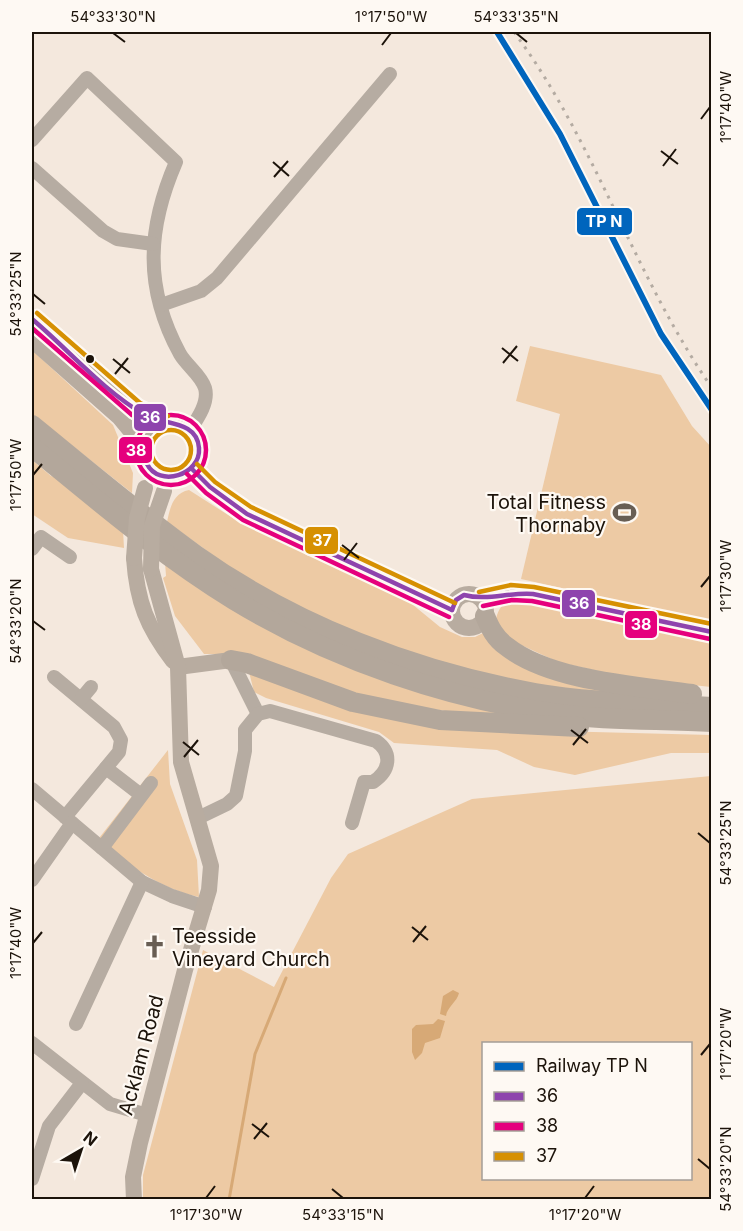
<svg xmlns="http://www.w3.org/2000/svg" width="743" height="1231" font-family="Inter,sans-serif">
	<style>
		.green { fill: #edcaa4; fill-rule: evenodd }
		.water { fill: #d7a976 }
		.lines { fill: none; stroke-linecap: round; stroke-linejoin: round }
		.stream { stroke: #d7a976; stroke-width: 3 }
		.minor { stroke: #b6aca2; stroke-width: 14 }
		.major { stroke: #b8aca0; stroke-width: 16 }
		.highway { stroke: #b3a79b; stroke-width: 20 }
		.rail { stroke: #b4aba2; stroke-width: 3; stroke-dasharray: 3 6; stroke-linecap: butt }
		.major-bridge { stroke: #b8aca0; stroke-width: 16 }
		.bus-1-casing { stroke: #fef9f3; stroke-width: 9 }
		.bus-2-casing { stroke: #fef9f3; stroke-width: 9 }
		.bus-3-casing { stroke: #fef9f3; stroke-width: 9 }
		.bus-1 { stroke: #8e44ad; stroke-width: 4.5 }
		.bus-2 { stroke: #e5007d; stroke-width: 4.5 }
		.bus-3 { stroke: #d69002; stroke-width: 4.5 }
		.rail-1-casing { stroke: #fef9f3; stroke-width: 10 }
		.rail-1 { stroke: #0065bd; stroke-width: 6 }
		.ticks { fill: none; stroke: #1c130a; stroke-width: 2 }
		.bus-dot { fill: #1c130a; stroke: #fef9f3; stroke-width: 2 }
		.labels { text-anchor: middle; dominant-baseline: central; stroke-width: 4.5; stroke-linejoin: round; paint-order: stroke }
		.poi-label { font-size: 20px; fill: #1c130a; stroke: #fef9f3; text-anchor: end }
		.street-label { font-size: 20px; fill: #1c130a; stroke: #fef9f3 }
		.line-badge { stroke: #fef9f3; stroke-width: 2 }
		.badge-label { font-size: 16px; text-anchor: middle; font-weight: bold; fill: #fff }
		.neatline { fill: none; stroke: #1c130a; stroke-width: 2 }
		.ticks-label { font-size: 15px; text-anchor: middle; fill: #1c130a }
	</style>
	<rect width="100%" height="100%" fill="#f4e8dd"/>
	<g class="green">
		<path d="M530,346L661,375L692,426L711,447V621L521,579L560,414L516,401Z"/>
		<path d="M32,350L113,425L133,473L132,493L32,414Z"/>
		<path d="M32,460L51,476L60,479L123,530L124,548L68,538L32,514Z"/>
		<path d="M189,490L236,520L238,516L396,591L440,627L462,637H475L485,632L619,694L539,687L411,655L295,606L228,566L167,522C170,508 173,493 189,490Z"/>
		<path d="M165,562L509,712L484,717L375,700L233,654H204L175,616L163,578L166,576Z"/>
		<path d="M517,599L553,606L582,616L711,642V687L628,678L558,662L508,639L496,619C499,606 504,602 517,599Z"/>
		<path d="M248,668L285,684L554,731L711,735V753H671L575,775L534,767L497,750L394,743L379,732L266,698L254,692Z"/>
		<path d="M168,750L170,784L197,860L199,897C160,889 129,864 96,842Z"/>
		<path d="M711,776V1199L143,1200V1175L203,950L274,987L331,878L348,854L472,799ZM484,1044H690V1178H484Z"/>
	</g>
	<g class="water">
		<path d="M453,990L459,993C457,1002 447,1007 446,1016L440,1014L443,996Z"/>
		<path d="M438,1019L445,1021L440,1038L425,1043L422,1053L415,1060L412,1052V1029L416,1025L433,1024Z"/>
	</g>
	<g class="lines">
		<path class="stream" d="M229,1200L255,1054L286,978"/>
		<g class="minor">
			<path d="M32,140L87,78L176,162C147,229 144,288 180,354C187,366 201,375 205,388C209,402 198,418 190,430"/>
			<path d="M32,168L103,231L117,239L153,244"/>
			<path d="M161,305L201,291L217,278L390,74"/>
			<path d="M32,549L41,537L70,557"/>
			<path d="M231,660L258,714"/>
			<path d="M54,677L114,727L121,740L119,752L65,817"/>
			<path d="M81,699L91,687"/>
			<path d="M106,768L141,795"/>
			<path d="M32,789L142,882L172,896L205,907"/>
			<path d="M198,818L227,804L236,796L245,751V730L258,714L270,711L376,741C393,753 390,771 373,782H364L352,823"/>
			<path d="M102,848L151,783"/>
			<path d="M32,880L72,823"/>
			<path d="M76,1024L142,882"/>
			<path d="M32,1043L110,1104L147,1115"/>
			<path d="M32,1179L49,1126L82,1083"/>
		</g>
		<g class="major">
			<path d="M32,319L136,409L165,423"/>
			<path d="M32,340L119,417L143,446"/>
			<circle cx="171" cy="450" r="28"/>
			<path d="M192,469C242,523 285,530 349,560C383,575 416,596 452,610"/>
			<path d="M134,558C137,602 147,627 173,661"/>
			<circle cx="469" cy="611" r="17"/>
			<path d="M481,599L512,592L533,594L712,632"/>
			<path d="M178,667L231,660"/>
			<path d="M134,1200L133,1177L140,1143L185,970L209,890L211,866L181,762L178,667L151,569"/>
		</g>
		<g class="highway">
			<path d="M32,425C86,469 139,514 196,555C294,625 416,672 535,693C593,703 653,703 712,707"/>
			<path d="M32,447C97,500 162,556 234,600C333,660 452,701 567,715C614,721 663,719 712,722"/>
			<path d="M485,616C490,628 495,638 506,646C550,681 637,686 692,694"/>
			<path d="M231,660L247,663L353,702L440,720L579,727"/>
		</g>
		<path class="rail" d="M514,32C595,141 634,276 712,388"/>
		<g class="major-bridge">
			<path d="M134,558L137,518L145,488"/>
			<path d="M151,569L152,526L164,491"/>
		</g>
		<defs>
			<g id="bus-1">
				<path d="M32,319C69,350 102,390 145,415C163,425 197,420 199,448C201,475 159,488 147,464C144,459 144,451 143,446"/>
				<path d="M192,469L210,487L247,514L452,610"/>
				<path d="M452,610L456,600L464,595C487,601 509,592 533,594L712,632"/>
			</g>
			<g id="bus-2">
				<path d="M32,328L132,415L162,430"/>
				<circle cx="171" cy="450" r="35"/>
				<path d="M187,474L206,493L243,520L449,617"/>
				<path d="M483,606L512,600L532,601L710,639"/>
			</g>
			<g id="bus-3">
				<path d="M37,313L140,403L168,416"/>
				<circle cx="171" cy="450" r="20"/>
				<path d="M197,464L215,482L251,507L455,603"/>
				<path d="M479,592L511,585L534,587L712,624"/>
			</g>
		</defs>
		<use href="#bus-1" class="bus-1-casing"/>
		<use href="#bus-2" class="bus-2-casing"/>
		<use href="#bus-3" class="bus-3-casing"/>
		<use href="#bus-1" class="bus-1"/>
		<use href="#bus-2" class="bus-2"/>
		<use href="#bus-3" class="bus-3"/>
		<defs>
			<path id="rail-1" d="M497,32L560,134L661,334L712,410"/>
		</defs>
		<use href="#rail-1" class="rail-1-casing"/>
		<use href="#rail-1" class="rail-1"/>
	</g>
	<path class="ticks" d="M113,33L125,42M516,33L527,42M382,45L391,33M701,119L710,107M661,151L678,164M273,162L289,176M663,166L676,149M274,177L288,161M33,294L45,304M502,348L518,361M113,359L130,373M503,363L517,346M115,374L128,358M33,475L42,464M342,545L359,558M344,560L357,543M701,587L710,576M33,621L45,630M571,730L588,743M183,742L199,755M573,745L586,729M184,757L198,740M698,833L710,843M412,927L428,940M413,942L426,926M33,943L42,932M701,1055L710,1044M252,1124L269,1137M254,1139L267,1123M698,1159L710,1169M332,1189L343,1198M206,1198L215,1186M585,1198L594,1186"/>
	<defs>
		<symbol id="stadium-bare" viewBox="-9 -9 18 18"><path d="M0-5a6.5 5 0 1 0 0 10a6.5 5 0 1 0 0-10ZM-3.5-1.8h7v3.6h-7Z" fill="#685e54" stroke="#fef9f3" stroke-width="2.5" paint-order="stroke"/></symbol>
		<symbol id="church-bare" viewBox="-9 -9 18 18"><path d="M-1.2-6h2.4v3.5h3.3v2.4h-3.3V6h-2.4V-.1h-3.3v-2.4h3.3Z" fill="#685e54" stroke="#fef9f3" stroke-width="2.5" paint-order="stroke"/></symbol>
	</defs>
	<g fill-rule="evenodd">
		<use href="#stadium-bare" x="608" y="496" width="33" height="33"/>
		<use href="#church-bare" x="138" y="930" width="33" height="33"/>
	</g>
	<circle class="bus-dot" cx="90" cy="359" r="5"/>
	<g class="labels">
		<g class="poi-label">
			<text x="606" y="502">Total Fitness<tspan x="606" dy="23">Thornaby</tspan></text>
			<text x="172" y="936" text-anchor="start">Teesside<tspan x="172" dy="23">Vineyard Church</tspan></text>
		</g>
		<g class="street-label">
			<text transform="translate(141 1055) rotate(-75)">Acklam Road</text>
		</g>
	</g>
	<g class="line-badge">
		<rect x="576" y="207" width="57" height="29" rx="6" fill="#0065bd"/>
		<rect x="133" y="403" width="34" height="29" rx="6" fill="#8e44ad"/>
		<rect x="118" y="436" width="35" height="28" rx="6" fill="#e5007d"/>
		<rect x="304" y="526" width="35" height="29" rx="6" fill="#d69002"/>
		<rect x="561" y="589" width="35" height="29" rx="6" fill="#8e44ad"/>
		<rect x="624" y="610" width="34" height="29" rx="6" fill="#e5007d"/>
	</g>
	<g class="badge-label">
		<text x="604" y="227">TP N</text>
		<text x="150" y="423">36</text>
		<text x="136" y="456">38</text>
		<text x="322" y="546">37</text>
		<text x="579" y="609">36</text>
		<text x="641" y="630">38</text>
	</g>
	<rect width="743" height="1231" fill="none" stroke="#fef9f3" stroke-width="66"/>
	<rect x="482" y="1042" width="210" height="138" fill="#fef9f3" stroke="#a49d96" stroke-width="1.5"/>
	<rect x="494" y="1062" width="30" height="9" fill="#0065bd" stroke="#a49d96" stroke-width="1.5"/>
	<text x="536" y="1072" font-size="18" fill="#1c130a">Railway TP N</text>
	<rect x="494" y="1092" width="30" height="9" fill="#8e44ad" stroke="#a49d96" stroke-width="1.5"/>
	<text x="536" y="1102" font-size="18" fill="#1c130a">36</text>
	<rect x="494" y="1122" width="30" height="9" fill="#e5007d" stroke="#a49d96" stroke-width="1.5"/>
	<text x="536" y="1132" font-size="18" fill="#1c130a">38</text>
	<rect x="494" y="1152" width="30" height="9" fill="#d69002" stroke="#a49d96" stroke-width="1.5"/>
	<text x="536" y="1162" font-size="18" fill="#1c130a">37</text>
	<g transform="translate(81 1150) rotate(39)" stroke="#fef9f3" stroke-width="4.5" paint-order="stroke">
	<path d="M0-4.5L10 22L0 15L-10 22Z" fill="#1c130a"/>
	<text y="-9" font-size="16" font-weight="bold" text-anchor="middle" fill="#1c130a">N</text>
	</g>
	<rect x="33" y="33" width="677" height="1165" class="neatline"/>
	<g class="ticks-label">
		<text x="113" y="22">54°33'30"N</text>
		<text x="391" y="22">1°17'50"W</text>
		<text x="516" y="22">54°33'35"N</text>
		<text transform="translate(726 107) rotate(-90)" y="5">1°17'40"W</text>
		<text transform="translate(16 294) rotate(-90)" y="5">54°33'25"N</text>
		<text transform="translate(16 475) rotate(-90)" y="5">1°17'50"W</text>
		<text transform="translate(726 576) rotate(-90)" y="5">1°17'30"W</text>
		<text transform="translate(16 621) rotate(-90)" y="5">54°33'20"N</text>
		<text transform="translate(726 843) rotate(-90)" y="5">54°33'25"N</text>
		<text transform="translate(16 943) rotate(-90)" y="5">1°17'40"W</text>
		<text transform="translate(726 1044) rotate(-90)" y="5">1°17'20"W</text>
		<text transform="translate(726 1169) rotate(-90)" y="5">54°33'20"N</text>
		<text x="206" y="1220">1°17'30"W</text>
		<text x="343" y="1220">54°33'15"N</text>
		<text x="585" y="1220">1°17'20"W</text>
	</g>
</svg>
